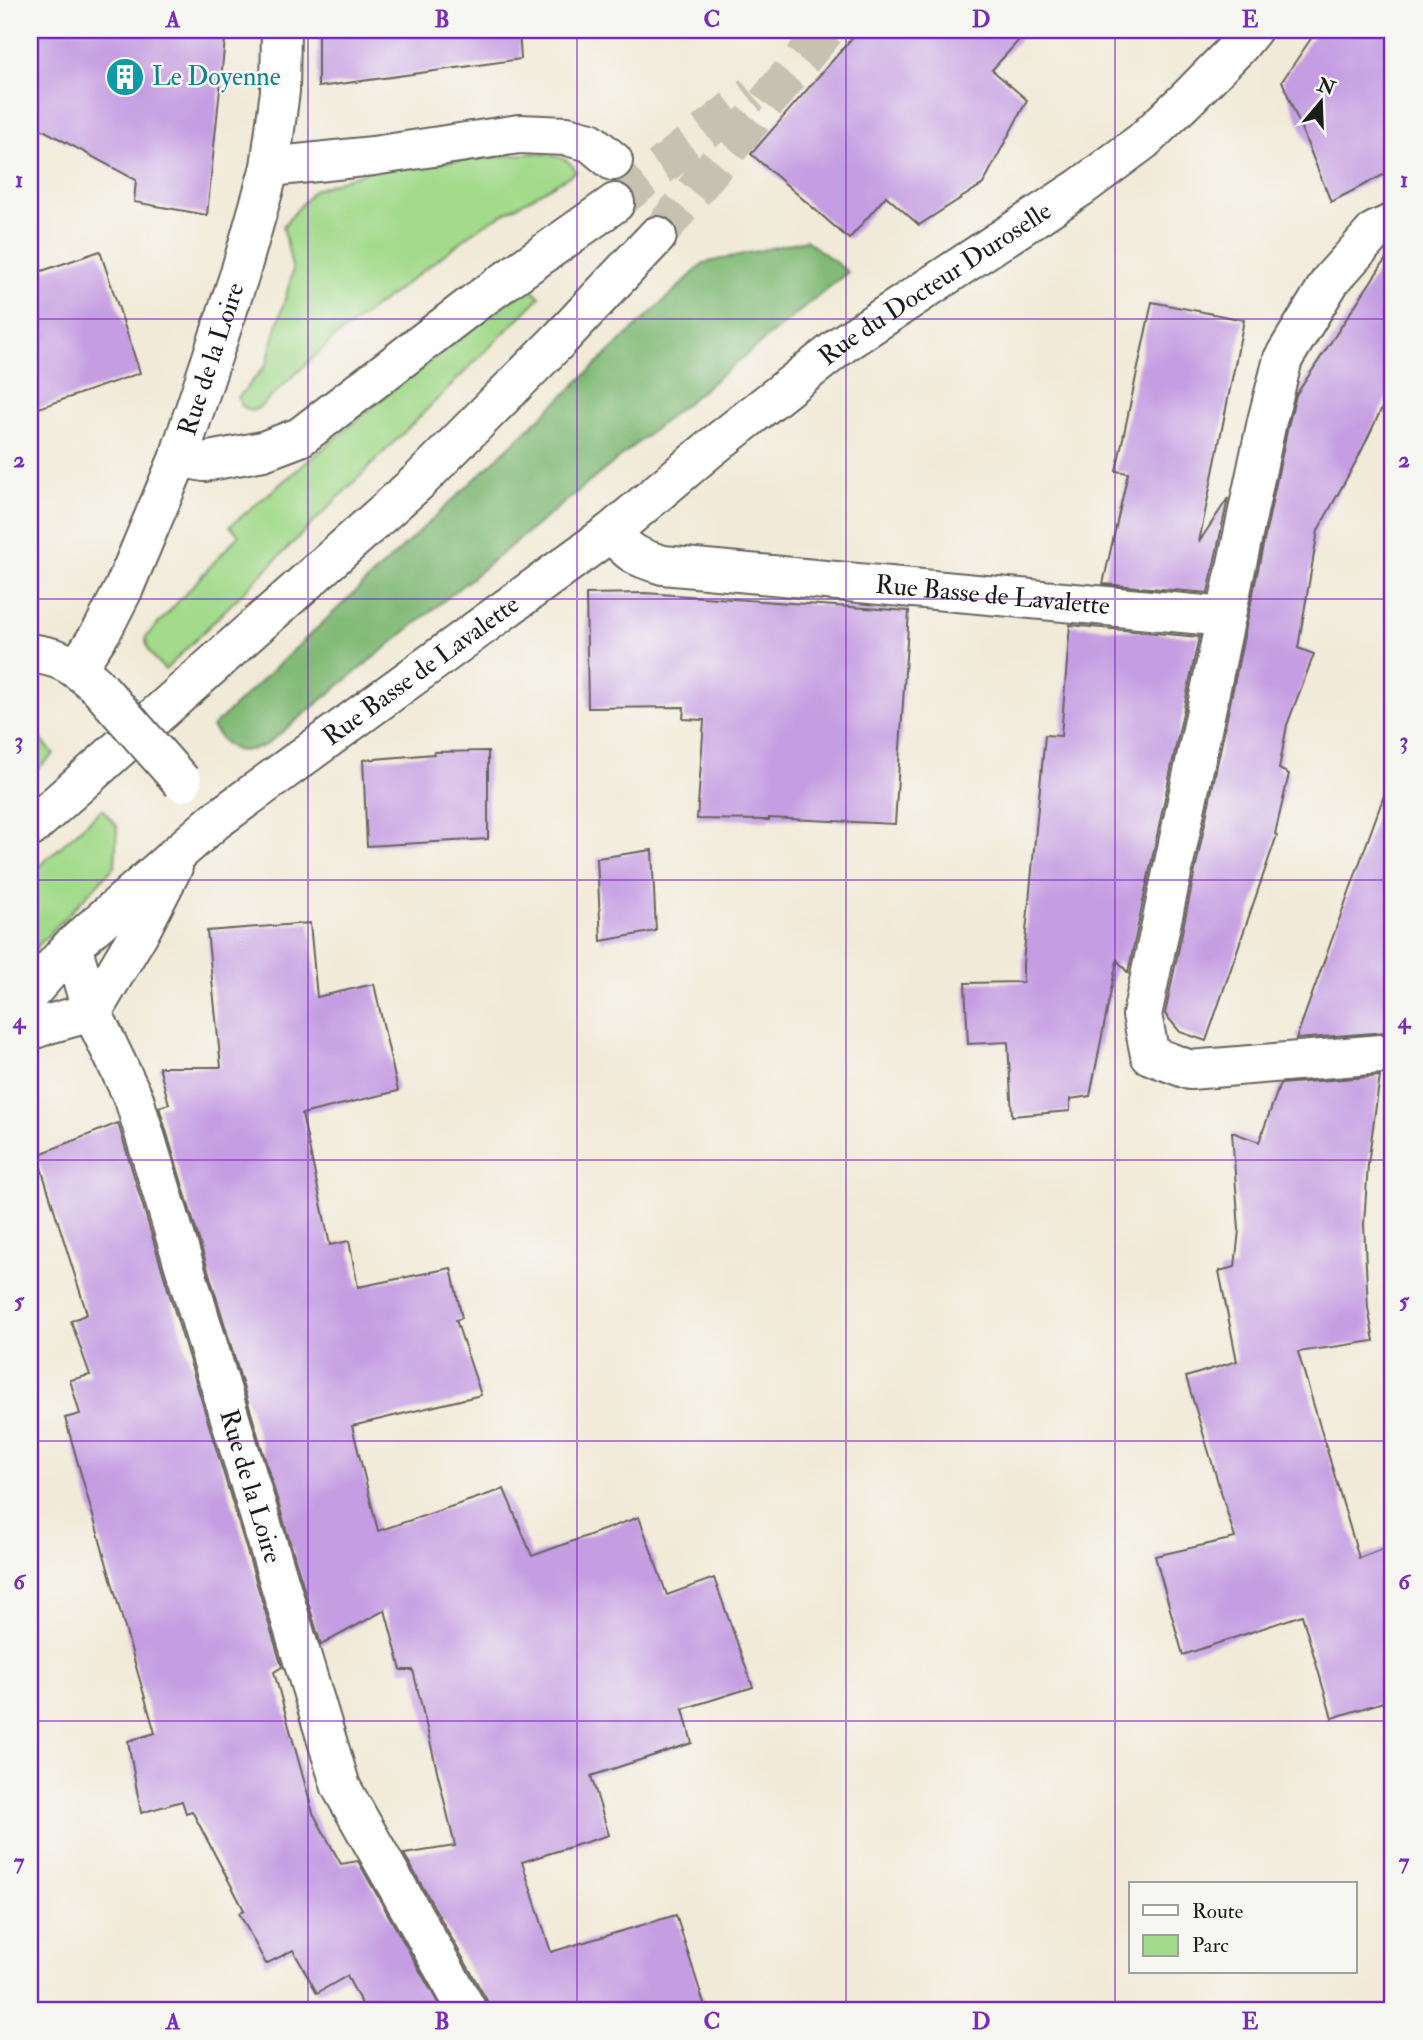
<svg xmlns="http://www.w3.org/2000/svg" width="1423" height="2040" font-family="'IM FELL Double Pica',serif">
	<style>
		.green { fill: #a3da8b; stroke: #607b54; stroke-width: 2 }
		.forest { fill: #82ba77; stroke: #4f6b4a; stroke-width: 2 }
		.building { fill: #c59de2 }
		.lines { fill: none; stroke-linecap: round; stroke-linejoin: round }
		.major-tunnel { stroke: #c7c1b2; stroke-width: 38; stroke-dasharray: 38 19; stroke-linecap: butt }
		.minor-casing { stroke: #67645e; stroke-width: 42 }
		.major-casing { stroke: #67645e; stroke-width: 42 }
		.minor { stroke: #fff; stroke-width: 38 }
		.major { stroke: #fff; stroke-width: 38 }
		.minor-bridge-casing { stroke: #67645e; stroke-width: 42; stroke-linecap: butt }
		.minor-bridge { stroke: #fff; stroke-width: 38 }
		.grid { fill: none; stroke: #7b2cbf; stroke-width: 2; stroke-opacity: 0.55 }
		.labels { text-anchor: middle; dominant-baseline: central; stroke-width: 5; stroke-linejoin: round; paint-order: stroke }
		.culture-label { font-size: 26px; fill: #0d838f; stroke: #f6f6f2; text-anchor: start }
		.street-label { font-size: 26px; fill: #1c1c1c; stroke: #f6f6f2 }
		.neatline { fill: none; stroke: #7b2cbf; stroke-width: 2.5 }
		.grid-label { font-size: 23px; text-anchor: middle; font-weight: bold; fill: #7b2cbf }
	</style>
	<rect width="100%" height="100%" fill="#f6f6f2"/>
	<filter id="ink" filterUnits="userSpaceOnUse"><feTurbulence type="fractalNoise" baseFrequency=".0143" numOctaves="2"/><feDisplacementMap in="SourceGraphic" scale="14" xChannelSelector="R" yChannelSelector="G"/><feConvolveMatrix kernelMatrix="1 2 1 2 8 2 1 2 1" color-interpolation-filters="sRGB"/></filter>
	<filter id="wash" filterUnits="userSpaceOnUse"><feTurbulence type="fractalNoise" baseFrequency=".00686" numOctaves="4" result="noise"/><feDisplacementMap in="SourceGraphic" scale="28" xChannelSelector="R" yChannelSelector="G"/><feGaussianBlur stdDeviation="1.57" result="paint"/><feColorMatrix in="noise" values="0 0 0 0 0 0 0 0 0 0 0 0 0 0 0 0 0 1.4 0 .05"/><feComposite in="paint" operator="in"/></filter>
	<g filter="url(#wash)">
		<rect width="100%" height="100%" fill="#f2ead8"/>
		<g class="green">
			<path d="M535,153C551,156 569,155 576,172L479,228L333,339L259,408L251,411L241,405L238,398L266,365L293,271L283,226L314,190L374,169Z"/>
			<path d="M527,290L534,291L540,297L165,670C156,660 145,651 146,637L239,535L230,526L399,385L514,297Z"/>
			<path d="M30,727L54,754L30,776Z"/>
			<path d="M102,809L117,826L115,866L30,954V875Z"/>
		</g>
		<path class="forest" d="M806,240L848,272L266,745C235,756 231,752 212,727L704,263Z"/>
		<g id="blocks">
			<g class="building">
				<path d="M30,30H226L207,215L134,202L136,180L30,123Z"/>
				<path d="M318,30H519L521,59L318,87Z"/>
				<path d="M859,30H1028L992,70L1027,100L983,184L919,225L886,196L849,239L751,154Z"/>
				<path d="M1317,30H1393V170L1331,202L1282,81Z"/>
				<path d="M1393,248V385L1358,458L1318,530L1298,648L1314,654L1287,725L1279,769L1289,774L1275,834L1277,835L1206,1041L1180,1032L1165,1014L1288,426L1296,395Z"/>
				<path d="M100,251L140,373L30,411V275Z"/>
				<path d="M1152,302L1244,320L1199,542L1228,498L1208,593L1103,584L1128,473L1116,471Z"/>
				<path d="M645,593L909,611L895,824L769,818V820L697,819L704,720L683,719L684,707L588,708L586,594Z"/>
				<path d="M1070,625L1199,637L1128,973L1117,960L1090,1096L1070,1099V1111L1012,1116L1008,1042L968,1044L965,983L1023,982V963L1045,735L1061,736Z"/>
				<path d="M488,751V839L367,846L363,760L434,754V752Z"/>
				<path d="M1387,787L1393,788V1029H1387L1386,1032L1296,1039Z"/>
				<path d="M652,850L656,931L601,941L597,858Z"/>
				<path d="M310,923L317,997L374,984L398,1091L302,1114L330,1245L349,1241L358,1287L451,1268L462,1318L456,1320L481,1395L352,1426L378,1531L504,1489L532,1556L639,1517L667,1595L714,1578L753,1687L683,1709L692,1743L591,1776L609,1835L522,1862L551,1952L676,1915L706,2010H489L486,1999L404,1854L455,1846L413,1670H401L385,1610L321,1645L159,1107L169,1104L159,1067H221L207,931Z"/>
				<path d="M1380,1076L1368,1164L1364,1224L1368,1308L1374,1341L1298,1352L1359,1558L1393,1545V1699L1332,1718L1302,1615L1183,1655L1155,1556L1235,1538L1186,1377L1237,1361L1219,1271L1235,1267L1239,1230L1232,1132L1259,1142L1280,1084Z"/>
				<path d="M118,1123L282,1667L274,1672L313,1813L341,1864L358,1861L442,2010H365L347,1976L317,1993L293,1950L266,1964L239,1913L244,1910L192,1811L186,1813L182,1801L141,1813L128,1741L155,1733L65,1418L80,1414L70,1380L90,1375L71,1321L87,1314L37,1155Z"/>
			</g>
		</g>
	</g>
	<g filter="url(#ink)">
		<use href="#blocks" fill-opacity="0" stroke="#67645e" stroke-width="2"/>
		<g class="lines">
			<g class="major-tunnel">
				<path d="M615,203L752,94"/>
				<path d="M657,236L826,30"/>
			</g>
			<defs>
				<g id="minor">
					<path d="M270,167L373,156L519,134L567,136L590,142L613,161"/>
					<path d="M1393,223L1375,231L1331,280L1283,359L1267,421L1142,1015L1150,1055L1190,1070L1393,1053"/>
					<path id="s1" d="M611,532C629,553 635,557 663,565L1226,617"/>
					<path d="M30,653C61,657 72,664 95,684"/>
					<path id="s2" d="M77,668L103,629L124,588L179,457L240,273L270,167L280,91L281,30"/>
					<path id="s3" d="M72,946L92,1012L134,1099L341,1787L467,2010"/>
					<path id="s4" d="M30,993L72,946L215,821L611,532L712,447L844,343L1081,187L1143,141L1188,98L1239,46L1252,30"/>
					<path d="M92,1012L143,926L173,867"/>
					<path d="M30,1031L45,1025L92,1012"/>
				</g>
				<g id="major">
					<path d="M179,457L204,462L263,451L300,437L473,304L615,203"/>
					<path d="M30,828L418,482L560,339L657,236"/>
				</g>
			</defs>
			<use href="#minor" class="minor-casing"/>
			<use href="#major" class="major-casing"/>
			<use href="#minor" class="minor"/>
			<use href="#major" class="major"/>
			<defs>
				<path id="minor-bridge" d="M100,689L182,782"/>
			</defs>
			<use href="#minor-bridge" class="minor-bridge-casing"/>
			<use href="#minor-bridge" class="minor-bridge"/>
		</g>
	</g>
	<path class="grid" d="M308,30V2010M577,30V2010M846,30V2010M1115,30V2010M30,319H1393M30,599H1393M30,880H1393M30,1160H1393M30,1441H1393M30,1721H1393"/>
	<defs>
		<symbol id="building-disc" viewBox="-11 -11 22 22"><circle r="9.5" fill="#0f9aa8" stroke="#f6f6f2"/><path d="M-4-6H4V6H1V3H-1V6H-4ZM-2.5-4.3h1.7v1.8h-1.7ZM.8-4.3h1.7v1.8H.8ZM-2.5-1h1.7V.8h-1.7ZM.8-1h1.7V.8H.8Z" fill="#fff"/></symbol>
	</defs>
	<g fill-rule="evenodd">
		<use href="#building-disc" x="103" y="55" width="44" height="44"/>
	</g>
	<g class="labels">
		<g class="culture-label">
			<text x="152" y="77">Le Doyenne</text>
		</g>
		<g class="street-label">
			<text stroke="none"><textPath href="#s4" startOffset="1152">Rue du Docteur Duroselle</textPath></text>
			<text stroke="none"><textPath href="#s2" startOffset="338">Rue de la Loire</textPath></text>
			<text stroke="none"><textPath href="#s1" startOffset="394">Rue Basse de Lavalette</textPath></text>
			<text stroke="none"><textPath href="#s4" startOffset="508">Rue Basse de Lavalette</textPath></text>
			<text stroke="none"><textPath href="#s3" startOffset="570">Rue de la Loire</textPath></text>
		</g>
	</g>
	<rect width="1423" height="2040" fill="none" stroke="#f6f6f2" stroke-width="77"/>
	<rect x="1129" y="1882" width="228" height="91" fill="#f6f6f2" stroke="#9f9f9c" stroke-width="2"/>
	<rect x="1143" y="1905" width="35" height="10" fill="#ffffff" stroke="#9f9f9c" stroke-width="2"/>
	<text x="1192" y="1918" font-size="21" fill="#1c1c1c">Route</text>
	<rect x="1143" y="1935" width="35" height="21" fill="#a3da8b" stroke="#9f9f9c" stroke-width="2"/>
	<text x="1192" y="1952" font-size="21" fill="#1c1c1c">Parc</text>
	<g transform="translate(1321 102) rotate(19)" stroke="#f6f6f2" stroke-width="5" paint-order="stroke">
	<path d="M0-5L12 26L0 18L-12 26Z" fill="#1c1c1c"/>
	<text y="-10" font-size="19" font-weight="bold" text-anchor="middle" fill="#1c1c1c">N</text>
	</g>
	<rect x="38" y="38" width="1346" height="1964" class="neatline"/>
	<g class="grid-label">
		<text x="173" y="27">A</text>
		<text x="442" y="27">B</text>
		<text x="712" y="27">C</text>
		<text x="981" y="27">D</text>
		<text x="1250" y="27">E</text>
		<text x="19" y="187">1</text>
		<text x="1404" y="187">1</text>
		<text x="19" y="467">2</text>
		<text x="1404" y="467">2</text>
		<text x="19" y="748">3</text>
		<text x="1404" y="748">3</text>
		<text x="19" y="1028">4</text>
		<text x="1404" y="1028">4</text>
		<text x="19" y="1308">5</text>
		<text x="1404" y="1308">5</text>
		<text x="19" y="1589">6</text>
		<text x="1404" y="1589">6</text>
		<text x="19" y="1869">7</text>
		<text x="1404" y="1869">7</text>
		<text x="173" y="2029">A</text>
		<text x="442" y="2029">B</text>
		<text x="712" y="2029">C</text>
		<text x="981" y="2029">D</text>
		<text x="1250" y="2029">E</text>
	</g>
</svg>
